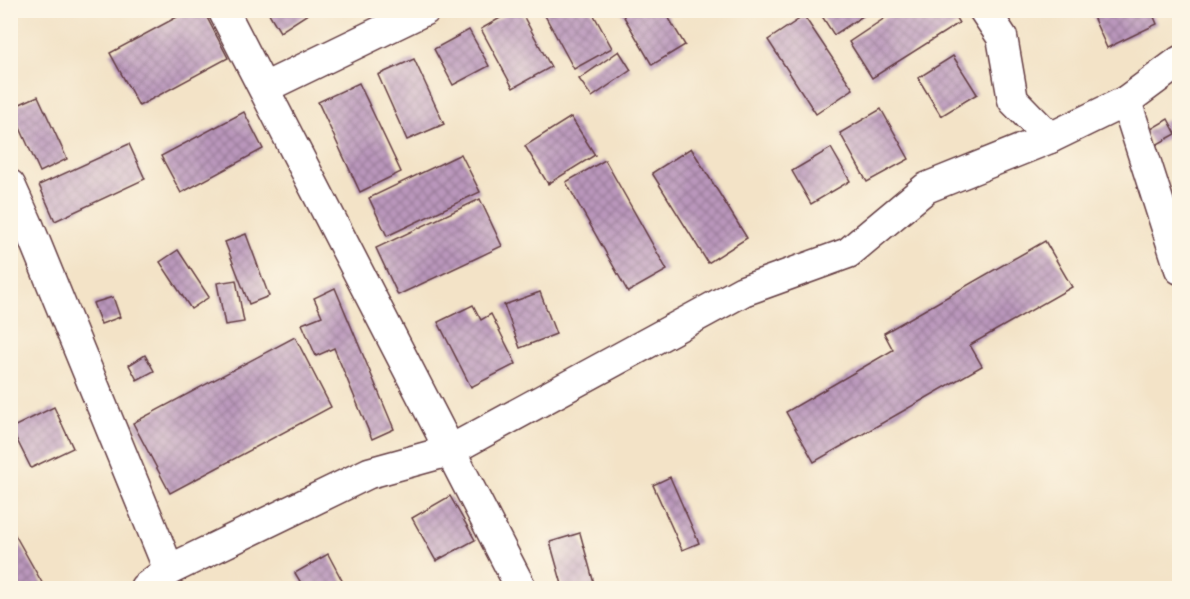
<svg xmlns="http://www.w3.org/2000/svg" width="1190" height="599" font-family="'Patrick Hand',sans-serif">
	<style>
		.building { fill: url(#building-cross-hatch) }
		.lines { fill: none; stroke-linecap: round; stroke-linejoin: round }
		.minor-casing { stroke: #633c42; stroke-width: 33 }
		.minor { stroke: #fff; stroke-width: 30 }
	</style>
	<defs>
		<pattern id="building-cross-hatch" width="8" height="8" patternUnits="userSpaceOnUse" patternTransform="scale(1.5)"><rect width="8" height="8" fill="#ba97bc"/><path d="M0 0l8 8M0 8l8-8" fill="none" stroke="#997b99"/></pattern>
	</defs>
	<rect width="100%" height="100%" fill="#fcf5e5"/>
	<filter id="ink" filterUnits="userSpaceOnUse"><feTurbulence type="fractalNoise" baseFrequency=".0167" numOctaves="2"/><feDisplacementMap in="SourceGraphic" scale="12" xChannelSelector="R" yChannelSelector="G"/><feConvolveMatrix kernelMatrix="1 2 1 2 8 2 1 2 1" color-interpolation-filters="sRGB"/></filter>
	<filter id="wash" filterUnits="userSpaceOnUse"><feTurbulence type="fractalNoise" baseFrequency=".008" numOctaves="4" result="noise"/><feDisplacementMap in="SourceGraphic" scale="24" xChannelSelector="R" yChannelSelector="G"/><feGaussianBlur stdDeviation="1.35" result="paint"/><feColorMatrix in="noise" values="0 0 0 0 0 0 0 0 0 0 0 0 0 0 0 0 0 1.4 0 .05"/><feComposite in="paint" operator="in"/></filter>
	<g filter="url(#wash)">
		<rect width="100%" height="100%" fill="#f3e3c7"/>
		<g id="blocks">
			<g class="building">
				<path d="M190,10H203L228,58L139,106L110,53Z"/>
				<path d="M267,10H314L280,32Z"/>
				<path d="M514,10H520L551,67L513,88L481,29Z"/>
				<path d="M542,10H591L612,48L574,69Z"/>
				<path d="M620,10H664L685,45L652,65Z"/>
				<path d="M818,10H872L834,35Z"/>
				<path d="M897,10H951L959,23L872,78L849,42Z"/>
				<path d="M1090,10H1151L1157,24L1107,48Z"/>
				<path d="M804,16L853,89L816,114L768,40Z"/>
				<path d="M469,30L489,66L453,85L434,49Z"/>
				<path d="M619,51L631,70L592,97L579,79Z"/>
				<path d="M953,56L977,94L941,116L918,78Z"/>
				<path d="M414,59L444,124L407,140L378,75Z"/>
				<path d="M359,83L401,172L360,192L318,102Z"/>
				<path d="M38,96L67,159L40,172L11,108Z"/>
				<path d="M881,109L909,159L867,182L840,133Z"/>
				<path d="M244,112L263,149L181,193L161,156Z"/>
				<path d="M571,117L595,155L548,184L525,146Z"/>
				<path d="M1168,119L1176,134L1154,146L1146,132Z"/>
				<path d="M129,144L145,179L55,221L39,185Z"/>
				<path d="M691,148L747,238L708,263L652,173Z"/>
				<path d="M831,148L850,181L811,204L792,171Z"/>
				<path d="M461,154L480,192L387,236L369,198Z"/>
				<path d="M605,160L667,270L628,292L566,182Z"/>
				<path d="M480,199L502,246L398,295L376,248Z"/>
				<path d="M246,234L269,296L249,304L225,242Z"/>
				<path d="M1045,241L1072,287L970,345L982,366L814,462L786,412L893,350L884,333Z"/>
				<path d="M178,250L209,297L191,309L160,262Z"/>
				<path d="M236,280L244,322L225,325L217,283Z"/>
				<path d="M335,288L394,429L372,439L334,348L316,356L302,324L322,316L314,298Z"/>
				<path d="M540,292L556,334L520,348L504,305Z"/>
				<path d="M113,297L120,317L101,324L93,303Z"/>
				<path d="M473,305L481,320L491,314L516,364L471,387L438,322Z"/>
				<path d="M295,337L331,407L170,493L133,423Z"/>
				<path d="M145,355L154,371L137,380L129,365Z"/>
				<path d="M54,407L73,448L31,468L11,428Z"/>
				<path d="M670,477L699,543L682,550L653,485Z"/>
				<path d="M450,496L475,540L436,561L412,518Z"/>
				<path d="M10,526L45,588H10Z"/>
				<path d="M580,533L595,587L588,588H563L550,542Z"/>
				<path d="M328,554L346,588H304L295,573Z"/>
			</g>
		</g>
	</g>
	<g filter="url(#ink)">
		<use href="#blocks" fill-opacity="0" stroke="#633c42" stroke-width="1.5"/>
		<g class="lines">
			<defs>
				<g id="minor">
					<path d="M223,10L521,588"/>
					<path d="M984,10L1002,37L1013,100L1050,138"/>
					<path d="M264,88L425,10"/>
					<path d="M1126,101L1180,269"/>
					<path d="M10,185L28,225L169,570"/>
					<path d="M145,588L169,570L369,473L449,451L743,291L848,253L926,188L1050,138L1126,101L1180,61"/>
				</g>
			</defs>
			<use href="#minor" class="minor-casing"/>
			<use href="#minor" class="minor"/>
		</g>
	</g>
	<rect width="1190" height="599" fill="none" stroke="#fcf5e5" stroke-width="36"/>
</svg>
